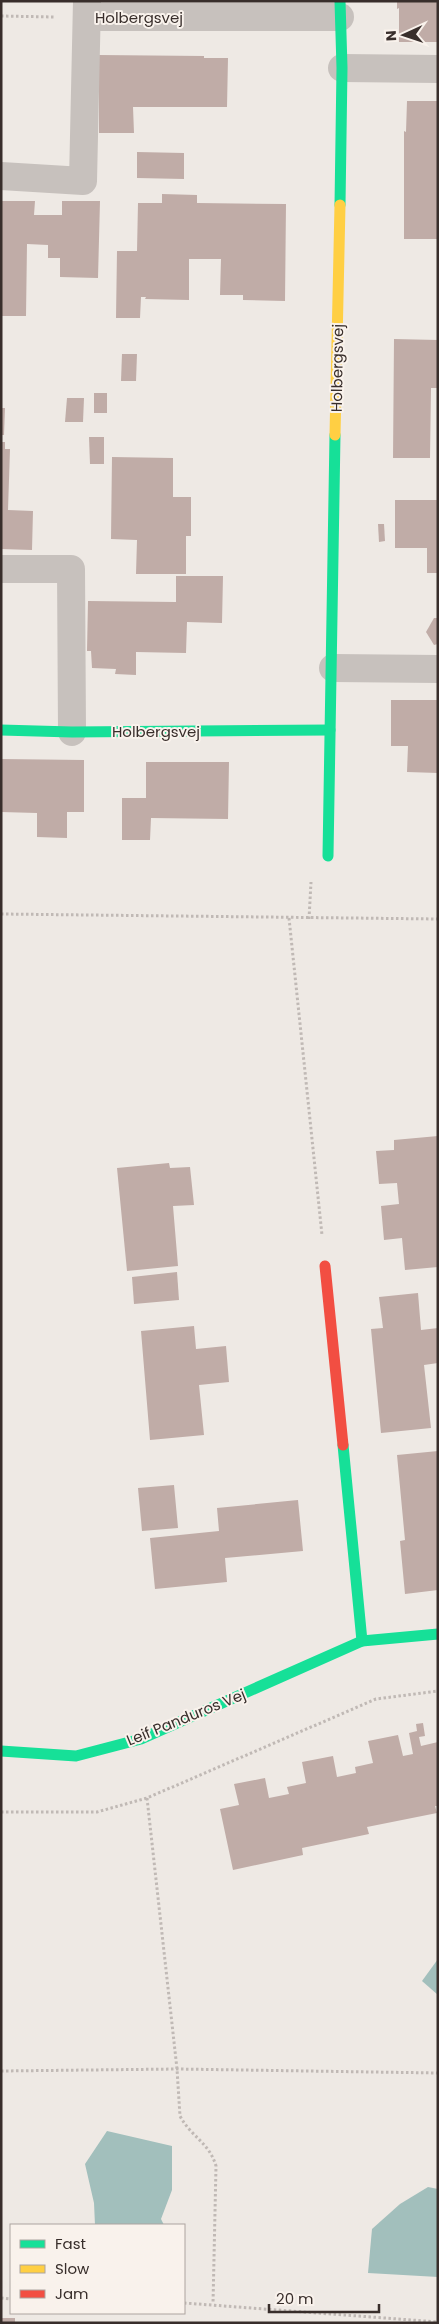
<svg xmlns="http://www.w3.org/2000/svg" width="439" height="2324" font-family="Poppins,sans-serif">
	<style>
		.water { fill: #a2bfbc }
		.building { fill: #c0aca7 }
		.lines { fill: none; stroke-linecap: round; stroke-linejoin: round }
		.path { stroke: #c0b9b5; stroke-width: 3; stroke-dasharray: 2.5 2.5; stroke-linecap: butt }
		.street { stroke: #c7c1bd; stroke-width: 28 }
		.fast { stroke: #16e098; stroke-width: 11 }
		.slow { stroke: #ffcf43; stroke-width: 11 }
		.jam { stroke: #f24e42; stroke-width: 11 }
		.labels { text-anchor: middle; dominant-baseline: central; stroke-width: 4; stroke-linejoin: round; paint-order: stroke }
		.street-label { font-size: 15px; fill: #382e2b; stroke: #f9f2ec }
	</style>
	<rect width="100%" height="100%" fill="#eee9e4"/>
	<g class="water">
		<path d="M438,1959V1995L422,1981Z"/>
		<path d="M107,2131L172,2146V2190L161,2219L164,2225H95L94,2203L85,2164Z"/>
		<path d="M428,2187L438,2189V2277L368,2273L372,2229L400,2204Z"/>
	</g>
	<g class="building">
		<path d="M397,1H438V42H399V8L397,9Z"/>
		<path d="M99,55L204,56V58H228L227,107H133L134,133H99Z"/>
		<path d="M407,101H438V239H404V131L406,132Z"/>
		<path d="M137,152L184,153V179L137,178Z"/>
		<path d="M162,194L197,195V203L286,204L285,301L243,300V295H220L221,259H189V300L145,299L146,297H141L140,318H116L117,251H137L138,203H162Z"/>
		<path d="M1,201H35L34,215H62V201H100L98,278L60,277V258H48V245L27,244L26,316H1Z"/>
		<path d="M394,339L438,340V388H431L430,458H393Z"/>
		<path d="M122,354H137L136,381H121Z"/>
		<rect x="94" y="393" width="13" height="20"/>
		<path d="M67,398H84L83,422H65Z"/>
		<path d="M1,408H5L4,435H1Z"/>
		<path d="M89,437H104V464H90Z"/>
		<path d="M1,442H5V449H10L8,510L33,511L32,550L1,549Z"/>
		<path d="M112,457L173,458V497H191V536H186V574H136L137,540L111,539Z"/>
		<path d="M395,500H438V573H427V548H395Z"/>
		<path d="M378,524H384L385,541L379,542Z"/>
		<path d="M176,576H223L222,623L187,622L186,653L136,652V675L115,674L116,669L92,668L91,651H87L88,601L176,602Z"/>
		<path d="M434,618H438V644L434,645L426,632Z"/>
		<path d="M391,700H438V773L407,772L408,746H391Z"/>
		<path d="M1,759L84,760V812H67V838L37,837V813L1,812Z"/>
		<path d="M146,762H229L228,819L151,818L150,840H122V798H146Z"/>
		<path d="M438,1136V1267L405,1270L402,1238L384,1240L381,1206L399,1204L397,1183L379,1184L376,1151L394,1150V1140Z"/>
		<path d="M169,1163L170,1168L190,1167L194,1205L173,1206L178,1266L127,1271L117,1168Z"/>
		<path d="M177,1272L179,1300L134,1304L132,1277Z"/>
		<path d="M418,1293L421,1330L438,1328V1363L424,1365L431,1428L381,1433L371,1329L383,1328L379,1297Z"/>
		<path d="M194,1326L196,1349L226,1346L229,1382L199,1385L204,1435L150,1440L141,1331Z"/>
		<path d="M438,1451V1590L405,1594L400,1541L405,1540L397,1455Z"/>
		<path d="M174,1485L178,1528L142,1531L138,1488Z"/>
		<path d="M298,1500L303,1551L225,1558L227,1582L155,1589L150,1538L219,1531L217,1508Z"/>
		<path d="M423,1723L425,1736L419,1737L421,1746L438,1742V1806H435L437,1813L367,1827L369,1834L302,1848L303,1855L233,1870L220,1809L239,1805L234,1784L265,1778L269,1798L289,1794L287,1787L306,1783L302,1762L333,1756L337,1777L356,1773L355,1767L373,1763L368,1741L398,1735L403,1756L413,1754L409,1733L417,1731L416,1724Z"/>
		<rect x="1" y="2318" width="14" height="5"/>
	</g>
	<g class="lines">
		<g class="path">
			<path d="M1,16L54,17"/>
			<path d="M1,914L438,919"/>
			<path d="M289,918L322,1235"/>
			<path d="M309,919L311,882"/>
			<path d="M147,1798L177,2069L180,2116C191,2137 209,2142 216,2166L213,2304"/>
			<path d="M1,1812H97L147,1798L376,1699L438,1691"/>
			<path d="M1,2071L177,2069L438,2073"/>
			<path d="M1,2298L11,2299"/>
			<path d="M184,2303L438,2322"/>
		</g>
		<g class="street">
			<path d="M87,17H340"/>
			<path d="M342,68L438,69"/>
			<path d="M1,176L83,181L87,1"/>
			<path d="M1,569H71L72,732"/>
			<path d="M333,668L438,669"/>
		</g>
		<g class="fast">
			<path d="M340,205L342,68L340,1"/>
			<path d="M1,730L72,732L330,730"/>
			<path d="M328,856L335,435"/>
			<path d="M343,1445L362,1641"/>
			<path d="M1,1751L76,1756L141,1739L362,1641L438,1634"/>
		</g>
		<path class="slow" d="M335,435L340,205"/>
		<path class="jam" d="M325,1266L343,1445"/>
	</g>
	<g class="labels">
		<g class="street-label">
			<text x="139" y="17">Holbergsvej</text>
			<text transform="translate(337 368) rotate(-89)">Holbergsvej</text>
			<text x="156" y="731">Holbergsvej</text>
			<text transform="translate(186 1717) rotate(-22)">Leif Panduros Vej</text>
		</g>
	</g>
	<rect width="439" height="2324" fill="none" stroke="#382e2b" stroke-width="5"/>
	<rect x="10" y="2224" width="175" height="90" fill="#f9f2ec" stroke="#aca49f"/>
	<rect x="20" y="2240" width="25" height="8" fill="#16e098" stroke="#aca49f"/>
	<text x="55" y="2249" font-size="15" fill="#382e2b">Fast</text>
	<rect x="20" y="2265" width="25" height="8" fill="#ffcf43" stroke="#aca49f"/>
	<text x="55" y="2274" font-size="15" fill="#382e2b">Slow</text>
	<rect x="20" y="2290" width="25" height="8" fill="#f24e42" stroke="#aca49f"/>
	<text x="55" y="2299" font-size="15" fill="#382e2b">Jam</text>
	<g transform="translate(404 35) rotate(267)" stroke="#f9f2ec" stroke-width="4" paint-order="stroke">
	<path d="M0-4L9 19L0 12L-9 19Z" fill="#382e2b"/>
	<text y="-8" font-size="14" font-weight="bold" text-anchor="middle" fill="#382e2b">N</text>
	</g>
	<path d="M269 2304v8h110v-8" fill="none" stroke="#382e2b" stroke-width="2.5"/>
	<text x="276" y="2304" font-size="15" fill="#382e2b" stroke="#f9f2ec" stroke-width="4" paint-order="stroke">20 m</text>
</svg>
